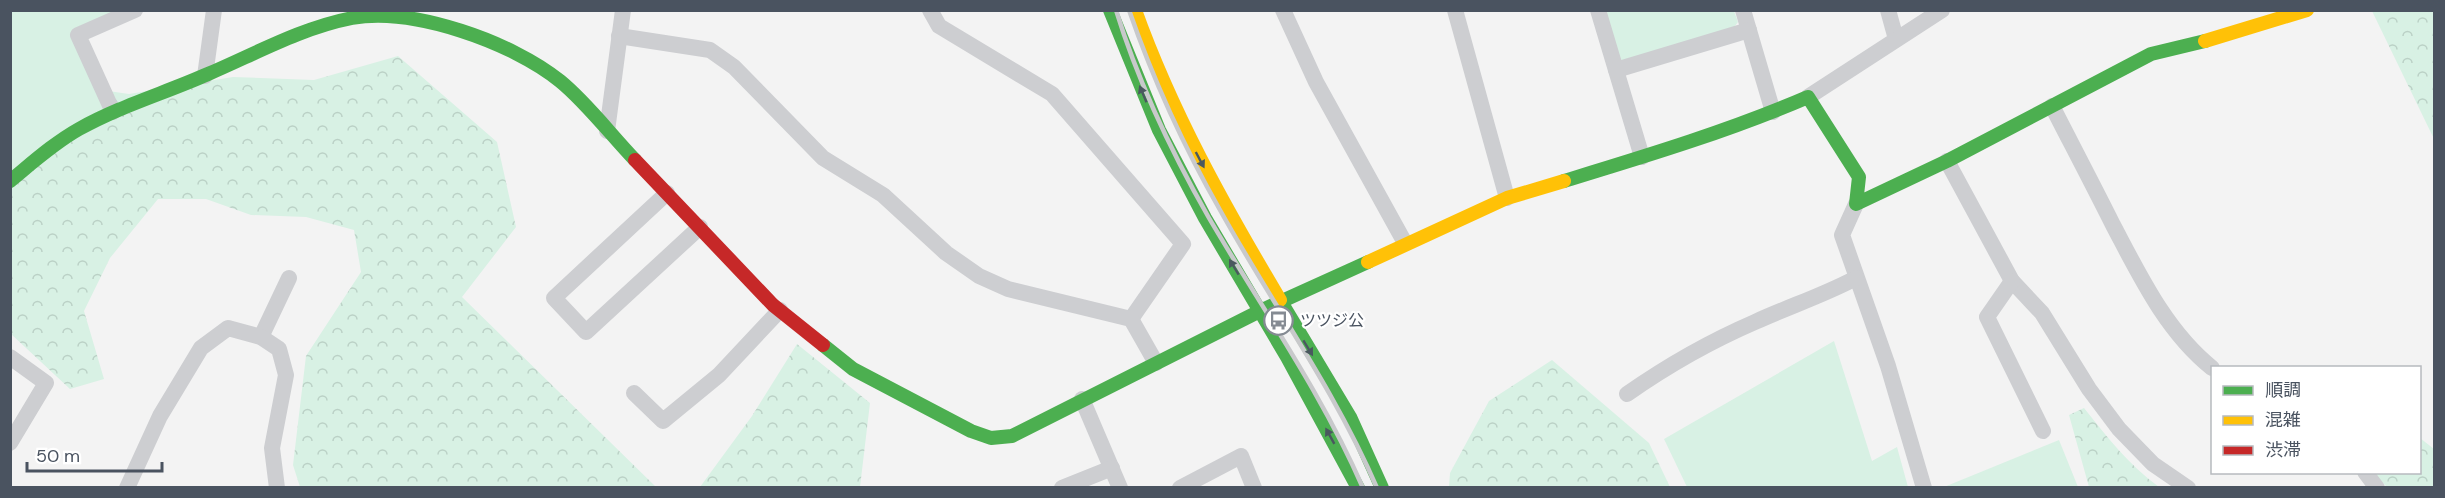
<svg xmlns="http://www.w3.org/2000/svg" width="2445" height="498" font-family="'DM Sans','Noto Sans JP',sans-serif">
	<style>
		.forest { fill: url(#forest-crowns) }
		.park { fill: #d8f1e4 }
		.lines { fill: none; stroke-linecap: round; stroke-linejoin: round }
		.street { stroke: #cdced1; stroke-width: 16 }
		.fast { stroke: #4caf50; stroke-width: 14 }
		.slow { stroke: #ffc107; stroke-width: 14 }
		.jam { stroke: #c62828; stroke-width: 14 }
		.rail { stroke: #c8c9cb; stroke-width: 4.5 }
		.oneway { fill: #4a585f }
		.labels { text-anchor: middle; dominant-baseline: central; stroke-width: 4.5; stroke-linejoin: round; paint-order: stroke }
		.poi-label { font-size: 16px; fill: #4a5360; stroke: #fff; text-anchor: start }
	</style>
	<defs>
		<pattern id="forest-crowns" width="20" height="18" patternUnits="userSpaceOnUse" patternTransform="scale(1.5)"><rect width="20" height="18" fill="#d8f1e4"/><path d="M2 6a3 3 0 1 1 6 0M12 15a3 3 0 1 1 6 0" fill="none" stroke="#bbd1c6"/></pattern>
	</defs>
	<rect width="100%" height="100%" fill="#f3f3f3"/>
	<g class="forest">
		<path d="M2372,11H2434V139Z"/>
		<path d="M398,56L497,142L516,227L462,297L656,487H300L293,465L306,356L361,272L354,230L306,217L251,215L206,199H158L110,258L84,311L104,379L70,389L11,334L10,123L53,83L129,94L233,77L314,80Z"/>
		<path d="M797,344L870,403L860,487H700L752,416Z"/>
		<path d="M1552,360L1649,443L1670,487H1449L1450,473L1489,401Z"/>
		<path d="M2084,408C2107,437 2129,465 2159,487H2089L2069,415Z"/>
		<path d="M2420,438L2434,449V487H2387L2373,473L2420,472Z"/>
	</g>
	<g class="park">
		<path d="M11,11H127L71,34L104,110L11,175Z"/>
		<path d="M1602,11H1734L1738,22L1731,31L1626,63L1617,58Z"/>
		<path d="M1834,341L1872,461L1897,447L1908,487H1687L1664,439Z"/>
		<path d="M2059,440L2078,487H1944Z"/>
	</g>
	<g class="lines">
		<g class="street">
			<path d="M930,10L939,26L1052,94L1183,244L1131,319"/>
			<path d="M1283,10L1316,82L1405,243"/>
			<path d="M1455,10L1507,198"/>
			<path d="M1598,10L1642,157"/>
			<path d="M1743,10L1773,112"/>
			<path d="M1888,10L1896,39"/>
			<path d="M619,36L710,50L734,67L823,158L883,195L946,253L979,276L1008,289L1131,319L1156,363"/>
			<path d="M1616,70L1749,30"/>
			<path d="M205,76L214,10"/>
			<path d="M1808,97L1942,10"/>
			<path d="M2052,106C2072,145 2093,185 2113,225C2140,276 2166,331 2212,368"/>
			<path d="M113,112L78,35L135,10"/>
			<path d="M607,131L623,10"/>
			<path d="M1947,161L2012,281L2042,313L2089,389L2119,429L2153,464L2188,488"/>
			<path d="M667,193L554,298L586,332L700,227"/>
			<path d="M1856,204L1842,235L1888,366L1924,488"/>
			<path d="M2012,281L1987,317L2043,431"/>
			<path d="M261,337L289,278"/>
			<path d="M10,357L46,383L10,443"/>
			<path d="M634,393L663,421L719,375L780,310"/>
			<path d="M1627,394C1667,366 1711,341 1755,322C1790,306 1822,296 1856,278"/>
			<path d="M1082,399L1120,488"/>
			<path d="M2365,472L2377,488"/>
			<path d="M127,488L160,416L201,348L228,328L261,337L279,349L286,375L272,448L277,488"/>
			<path d="M1062,488L1112,468"/>
			<path d="M1180,488L1241,456L1254,488"/>
		</g>
		<g class="fast">
			<path d="M1110,10L1159,130L1205,218L1287,357L1358,488"/>
			<path d="M10,181C32,163 54,143 79,129C120,106 165,93 208,74C255,54 301,28 352,18C413,7 512,42 560,81C586,102 611,135 635,160"/>
			<path d="M1564,181C1646,156 1729,131 1808,97L1859,177L1856,204L1947,161L2151,54L2205,41"/>
			<path d="M1280,300L1350,417L1382,488"/>
			<path d="M823,345L853,369L971,431L991,438L1012,436L1260,311L1368,262"/>
		</g>
		<g class="slow">
			<path d="M1135,10C1172,113 1224,206 1280,300"/>
			<path d="M2205,41L2307,10"/>
			<path d="M1368,262L1507,198L1564,181"/>
		</g>
		<path class="jam" d="M635,160L773,305L823,345"/>
		<g class="rail">
			<path d="M1116,10C1138,82 1172,153 1209,218C1261,307 1322,393 1363,488"/>
			<path d="M1129,10C1153,79 1184,147 1220,210C1271,302 1335,390 1377,488"/>
		</g>
	</g>
	<defs><path id="oneway-solid" d="M-6-.8H1V-3.2L6.5 0L1 3.2V.8H-6Z" transform="scale(1.5)"/></defs>
	<g class="oneway">
		<use href="#oneway-solid" transform="translate(1143 94) rotate(-113)"/>
		<use href="#oneway-solid" transform="translate(1200 160) rotate(62)"/>
		<use href="#oneway-solid" transform="translate(1234 267) rotate(-121)"/>
		<use href="#oneway-solid" transform="translate(1308 348) rotate(59)"/>
		<use href="#oneway-solid" transform="translate(1330 436) rotate(-119)"/>
	</g>
	<defs>
		<symbol id="bus-ring" viewBox="-11 -11 22 22"><circle r="9.5" fill="#fff" stroke="#858b93" stroke-width="1.5"/><path d="M-5-6H5V4H4V6H2V4H-2V6H-4V4H-5ZM-3.5-4V0h7V-4ZM-3.5 1.2v1.5H-2V1.2ZM2 1.2v1.5H3.5V1.2Z" fill="#858b93"/></symbol>
	</defs>
	<g fill-rule="evenodd">
		<use href="#bus-ring" x="1262" y="304" width="33" height="33"/>
	</g>
	<g class="labels">
		<g class="poi-label">
			<text x="1300" y="320">ツツジ公</text>
		</g>
	</g>
	<rect width="2445" height="498" fill="none" stroke="#4a5360" stroke-width="24"/>
	<rect x="2211" y="366" width="210" height="108" fill="#ffffff" stroke="#b7babf" stroke-width="1.5"/>
	<rect x="2223" y="386" width="30" height="9" fill="#4caf50" stroke="#b7babf" stroke-width="1.5"/>
	<text x="2265" y="396" font-size="18" fill="#4a5360">順調</text>
	<rect x="2223" y="416" width="30" height="9" fill="#ffc107" stroke="#b7babf" stroke-width="1.5"/>
	<text x="2265" y="426" font-size="18" fill="#4a5360">混雑</text>
	<rect x="2223" y="446" width="30" height="9" fill="#c62828" stroke="#b7babf" stroke-width="1.5"/>
	<text x="2265" y="456" font-size="18" fill="#4a5360">渋滞</text>
	<path d="M27 462v9h135v-9" fill="none" stroke="#4a5360" stroke-width="3"/>
	<text x="36" y="462" font-size="18" fill="#4a5360" stroke="#ffffff" stroke-width="4.5" paint-order="stroke">50 m</text>
</svg>
